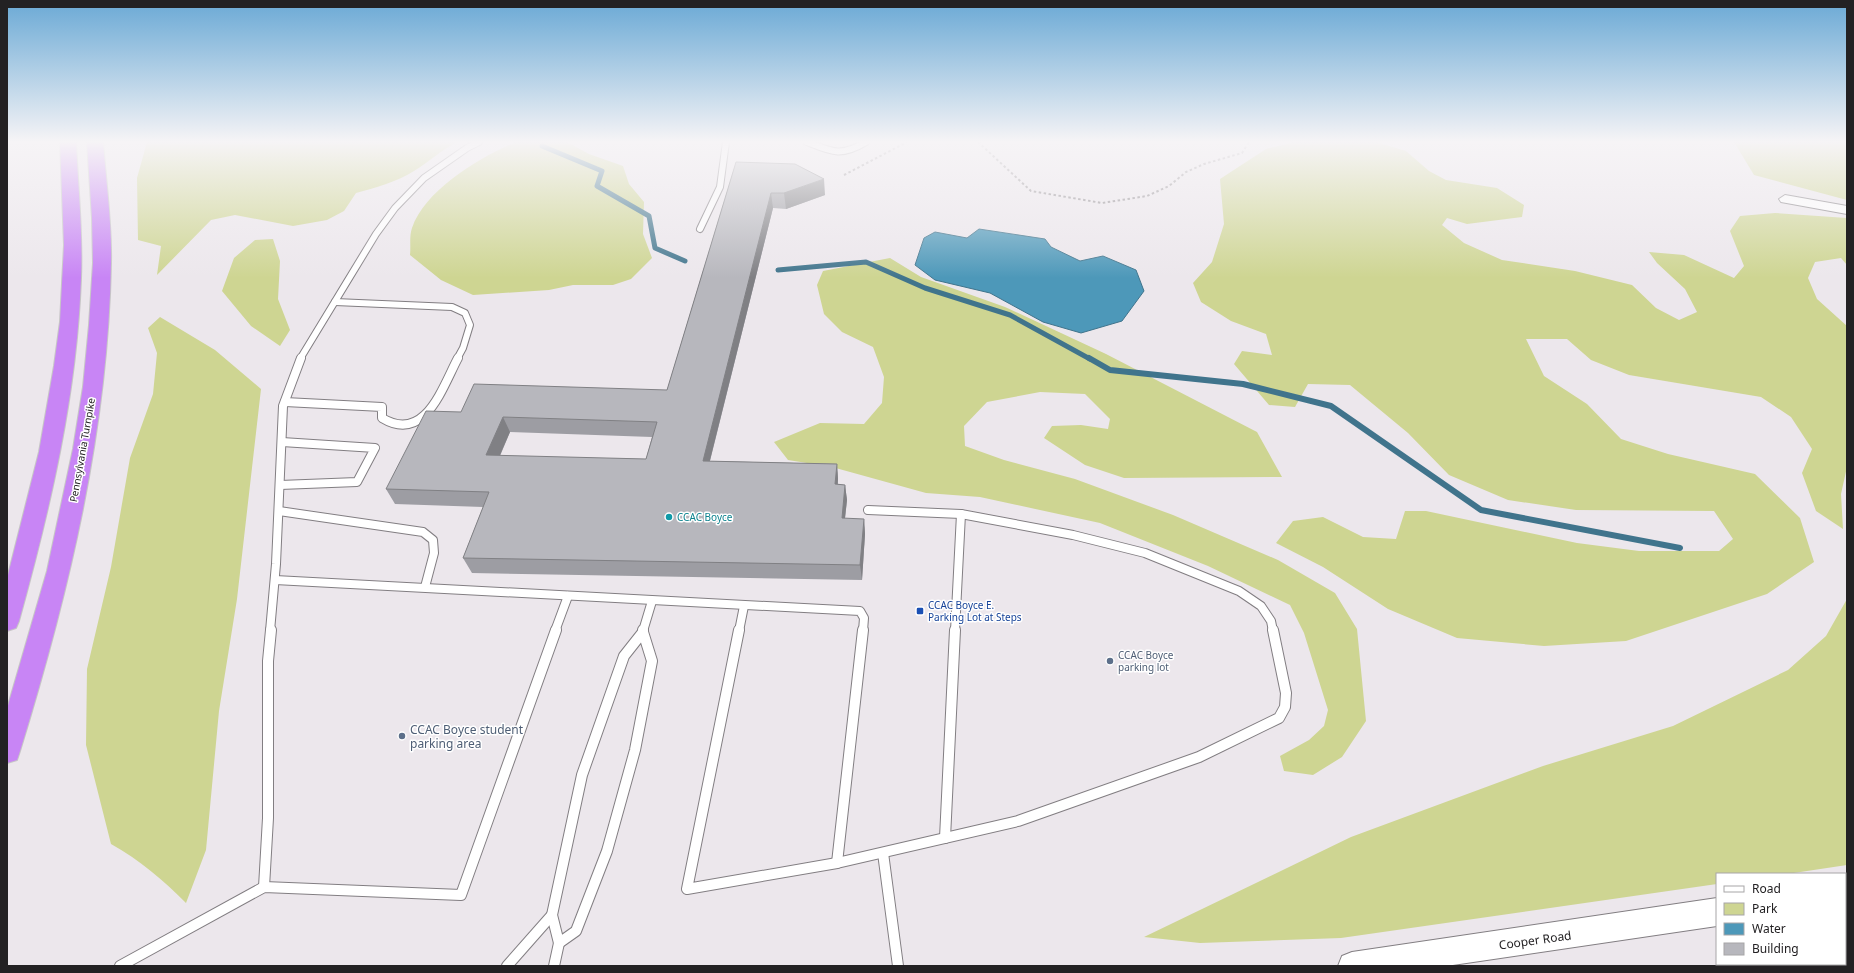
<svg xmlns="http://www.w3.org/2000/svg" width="1854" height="973" font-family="'Noto Sans',sans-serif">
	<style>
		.green { fill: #ced592 }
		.water { fill: #4d98b9; stroke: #40748c }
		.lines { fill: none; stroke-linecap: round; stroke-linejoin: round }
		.stream-far1 { stroke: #40748c; stroke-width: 5 }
		.stream { stroke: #40748c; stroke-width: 6 }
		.service-far2-casing { stroke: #827e82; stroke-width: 8 }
		.service-far1-casing { stroke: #827e82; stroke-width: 10 }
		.service-casing { stroke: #827e82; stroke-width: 12 }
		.minor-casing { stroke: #827e82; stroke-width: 2 }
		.tertiary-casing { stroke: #827e82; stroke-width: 2 }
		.motorway-casing { stroke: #c6c5c6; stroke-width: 2 }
		.path { stroke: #8f8b8f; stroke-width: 2; stroke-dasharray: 2.5 2.5; stroke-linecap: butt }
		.service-far2 { stroke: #fff; stroke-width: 6 }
		.service-far1 { stroke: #fff; stroke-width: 8 }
		.service { stroke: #fff; stroke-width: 10 }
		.minor { fill: #fff; fill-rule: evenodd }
		.tertiary { fill: #fff; fill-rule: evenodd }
		.motorway { fill: #c885f5; fill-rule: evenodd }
		.wall { fill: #9d9da3; fill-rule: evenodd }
		.shaded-wall { fill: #808084 }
		.building { fill: #b7b7bd; stroke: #808084; fill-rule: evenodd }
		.culture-dot { fill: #0f9aa8; stroke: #fff; stroke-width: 1.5 }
		.transit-dot { fill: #1a4fb4; stroke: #fff; stroke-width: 1.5 }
		.service-dot { fill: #5c6f8a; stroke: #fff; stroke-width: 1.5 }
		.labels { text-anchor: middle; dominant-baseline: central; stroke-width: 3; stroke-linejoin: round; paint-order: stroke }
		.street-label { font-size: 10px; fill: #232123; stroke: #fff }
		.culture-label { font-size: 10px; fill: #0d838f; stroke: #fff; text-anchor: start }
		.transit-label { font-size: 10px; fill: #164399; stroke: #fff; text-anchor: start }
		.service-label { font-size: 10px; fill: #4e5e75; stroke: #fff; text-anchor: start }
		.near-service-label { font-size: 12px; fill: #4e5e75; stroke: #fff; text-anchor: start }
		.near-street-label { font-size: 12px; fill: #232123; stroke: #fff }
	</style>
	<rect width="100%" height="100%" fill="#ece7ec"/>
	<g class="green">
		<path d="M147,142H457C441,150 429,162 414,171C396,182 375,188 356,193L344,211L327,220L293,226L235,215L211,220L157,275L161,246L138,240L137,178Z"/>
		<path d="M516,142H567L589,154L623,166L629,184L644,202L643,234L652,258L631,279L613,285H573L549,290L473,295L441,280L410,255C411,247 409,236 412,228C425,190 480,157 516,142Z"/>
		<path d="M1295,142H1376L1406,151L1429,171L1446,180L1497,188L1524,205L1522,217L1467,224L1447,218L1442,225L1464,243L1502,260L1575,271L1632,285L1656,308L1679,320L1697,312L1685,289L1657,263L1649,252L1684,255L1734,278L1744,266L1730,231L1740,216L1775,213L1847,218V265L1841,258L1815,262L1808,278L1817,299L1847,326V467L1841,494L1843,529L1816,511L1802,473L1812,449L1791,417L1761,397L1629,375L1591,360L1567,339H1526L1544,376L1587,404L1621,439L1668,454L1755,474L1800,518L1814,562L1767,594L1626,641L1544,646L1457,638L1388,609L1323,567L1276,543L1293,521L1323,517L1363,537L1396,539L1405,511H1426L1577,543L1639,551H1719L1733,539L1714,511L1576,510L1508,500L1449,475L1408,433L1350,385L1308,384L1295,407L1269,405L1234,364L1242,351L1272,355L1266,334L1231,321L1201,302L1193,283L1212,262L1224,224L1220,179L1266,149Z"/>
		<path d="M1734,142H1847V200L1754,175Z"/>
		<path d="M273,239L280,261L278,299L290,330L280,346L251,326L222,291L234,258L255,240Z"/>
		<path d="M890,258L921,277L1005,307L1106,354L1257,432L1282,477L1124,478L1085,465L1044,438L1052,426L1081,425L1108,429L1110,419L1085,394L1040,392L987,402L964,426L965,446L1004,460L1075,479L1173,515L1278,560L1335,593L1357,629L1366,721L1342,757L1313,775L1284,771L1280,756L1309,740L1324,726L1328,710L1304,633L1290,605L1208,566L1100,523L980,497L926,493L832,467L788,460L774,442L820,423L864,424L882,403L884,377L873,347L842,332L824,314L817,285L823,271Z"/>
		<path d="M160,317L215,350L261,389L237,599L219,711L206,850L186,903C163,880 140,860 111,844L86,745L87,669L111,567L130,458L153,394L157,353L148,328Z"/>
		<path d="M1847,599V865L1787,874H1717V884L1341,938L1200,943L1144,937L1351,837L1543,766L1673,726L1788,670L1826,636Z"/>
	</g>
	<path class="water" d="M979,229L1045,239L1051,247L1080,261L1103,256L1136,270L1144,291L1122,321L1081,333L1043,322L990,293L935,280L915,265L924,238L935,232L967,238Z"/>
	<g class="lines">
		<g class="stream-far1">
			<path d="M542,146L602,171L597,186L649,216L655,248L685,261"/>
			<path d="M778,270L866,262L925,288L1010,315L1090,359"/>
		</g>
		<path class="stream" d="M1089,358L1110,370L1243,384L1331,406L1481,510L1680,548"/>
		<defs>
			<g id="service-far2">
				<path d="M807,142C832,152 841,157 866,142"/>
				<path d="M700,229L720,187L726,142"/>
				<path d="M335,302L452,307L465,313L470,325L463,348L457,359"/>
				<path d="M300,359L376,234L395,208L424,178L467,148L479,142"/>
			</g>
			<g id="service-far1">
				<path d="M285,402L382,407V418C425,444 442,388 458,358"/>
				<path d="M280,485L357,482L375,448L282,442"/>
				<path d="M868,510L961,514L1073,535L1145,553L1239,591L1261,606L1271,621L1273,631"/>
				<path d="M279,511L423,532L433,540L434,553L425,587"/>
				<path d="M275,580L860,611L864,618L863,631"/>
				<path d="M270,631L276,564L283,406L301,358"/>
				<path d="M555,631L568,596"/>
				<path d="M643,631L652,601"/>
				<path d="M739,631L744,606"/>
				<path d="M955,631L961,514"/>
			</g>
			<g id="service">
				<path d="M739,630L687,889L837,863L1018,821L1199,757L1279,718L1285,707L1286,693L1273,630"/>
				<path d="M643,632V630"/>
				<path d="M643,632L652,661L635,750L607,851L576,931L559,943L552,915L582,775L624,656Z"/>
				<path d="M945,838L955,630"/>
				<path d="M883,853L898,966"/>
				<path d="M837,863L863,630"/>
				<path d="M264,887L268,818V661L271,630"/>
				<path d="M120,966L264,887L461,895L556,630"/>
				<path d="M507,966L552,915"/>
				<path d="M554,966L559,943"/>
			</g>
			<path id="minor" d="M1785,195L1847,206V214L1781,202L1779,199Z"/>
			<g id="tertiary">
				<rect x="1845" y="880" width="2" height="26"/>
				<path d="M1717,898V926L1446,966H1338L1342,956L1352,952Z"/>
			</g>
			<g id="motorway">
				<path d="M60,142H76C78,187 83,233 81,278C77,395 50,509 19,621L16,628L7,631V579L39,452L54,366L60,322L64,245Z"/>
				<path d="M87,142H103C106,182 112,223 111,263C108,430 69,592 20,751L17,760L7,763V709L47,571L73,449L83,387L89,325L93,263L92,218Z"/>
			</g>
		</defs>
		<use href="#service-far2" class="service-far2-casing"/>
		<use href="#service-far1" class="service-far1-casing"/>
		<use href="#service" class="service-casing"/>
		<use href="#minor" class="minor-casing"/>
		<use href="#tertiary" class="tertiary-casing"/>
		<use href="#motorway" class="motorway-casing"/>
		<g class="path">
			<path d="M978,142L1031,191L1102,203L1147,196L1169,186L1186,172L1204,164L1242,153L1249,142"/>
			<path d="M844,175L907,142"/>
		</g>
		<use href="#service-far2" class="service-far2"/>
		<use href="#service-far1" class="service-far1"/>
		<use href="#service" class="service"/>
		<use href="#minor" class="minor"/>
		<use href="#tertiary" class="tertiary"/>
		<use href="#motorway" class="motorway"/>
	</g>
	<path class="wall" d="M736,162L825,195L786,209L773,208L710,461L837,464L838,479V484L845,485L847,500L845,519H864L865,534L862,580L472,573L463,558L483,507L395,504L386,489L461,412L667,390ZM510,432L652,437L646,459L500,456Z"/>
	<g class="shaded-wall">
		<path d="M824,179L825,195L786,209L784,193Z"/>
		<path d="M771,193L773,208L706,476L703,461Z"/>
		<path d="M503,417L510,432L493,471L486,455Z"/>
		<path d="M837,464L838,479L836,499L835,484Z"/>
		<path d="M845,485L847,500L843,534L842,518Z"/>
		<path d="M864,519L865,534L862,580L860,565Z"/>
	</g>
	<path class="building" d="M736,162L795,164L824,179L784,193H771L703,461L837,464L835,484L845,485L842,518L864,519L860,565L463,558L489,492L386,489L426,411L461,412L474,384L667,390ZM503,417L657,422L646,459L486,455Z"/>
	<linearGradient id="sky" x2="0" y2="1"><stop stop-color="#6aa9d5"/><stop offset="0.51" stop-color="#f6f4f6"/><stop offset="1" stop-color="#f6f4f6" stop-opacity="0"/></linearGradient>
	<rect width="1854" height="278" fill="url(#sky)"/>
	<circle class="culture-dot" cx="669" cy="517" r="4"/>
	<rect class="transit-dot" x="916" y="607" width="8" height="8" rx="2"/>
	<g class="service-dot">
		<circle cx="1110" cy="661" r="4"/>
		<circle cx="402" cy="736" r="4"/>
	</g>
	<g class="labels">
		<g class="street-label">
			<text transform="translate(82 450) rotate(-80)">Pennsylvania Turnpike</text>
		</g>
		<g class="culture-label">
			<text x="677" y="517">CCAC Boyce</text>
		</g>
		<g class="transit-label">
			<text x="928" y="605">CCAC Boyce E.<tspan x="928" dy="12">Parking Lot at Steps</tspan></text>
		</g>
		<g class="service-label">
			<text x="1118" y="655">CCAC Boyce<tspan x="1118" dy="12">parking lot</tspan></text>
		</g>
		<g class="near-service-label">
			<text x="410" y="729">CCAC Boyce student<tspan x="410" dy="14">parking area</tspan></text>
		</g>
		<g class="near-street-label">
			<text transform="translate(1535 940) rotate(-8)">Cooper Road</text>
		</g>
	</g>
	<rect width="1854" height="973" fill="none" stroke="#232123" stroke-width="16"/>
	<rect x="1716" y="873" width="130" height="92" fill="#ffffff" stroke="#a7a6a7"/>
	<rect x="1724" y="886" width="20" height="6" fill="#ffffff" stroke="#a7a6a7"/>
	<text x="1752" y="893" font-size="12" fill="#232123">Road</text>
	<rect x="1724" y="903" width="20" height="12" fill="#ced592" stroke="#a7a6a7"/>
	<text x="1752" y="913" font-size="12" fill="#232123">Park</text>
	<rect x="1724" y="923" width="20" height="12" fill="#4d98b9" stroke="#a7a6a7"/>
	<text x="1752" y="933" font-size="12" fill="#232123">Water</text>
	<rect x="1724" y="943" width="20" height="12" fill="#b7b7bd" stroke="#a7a6a7"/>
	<text x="1752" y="953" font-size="12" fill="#232123">Building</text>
</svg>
